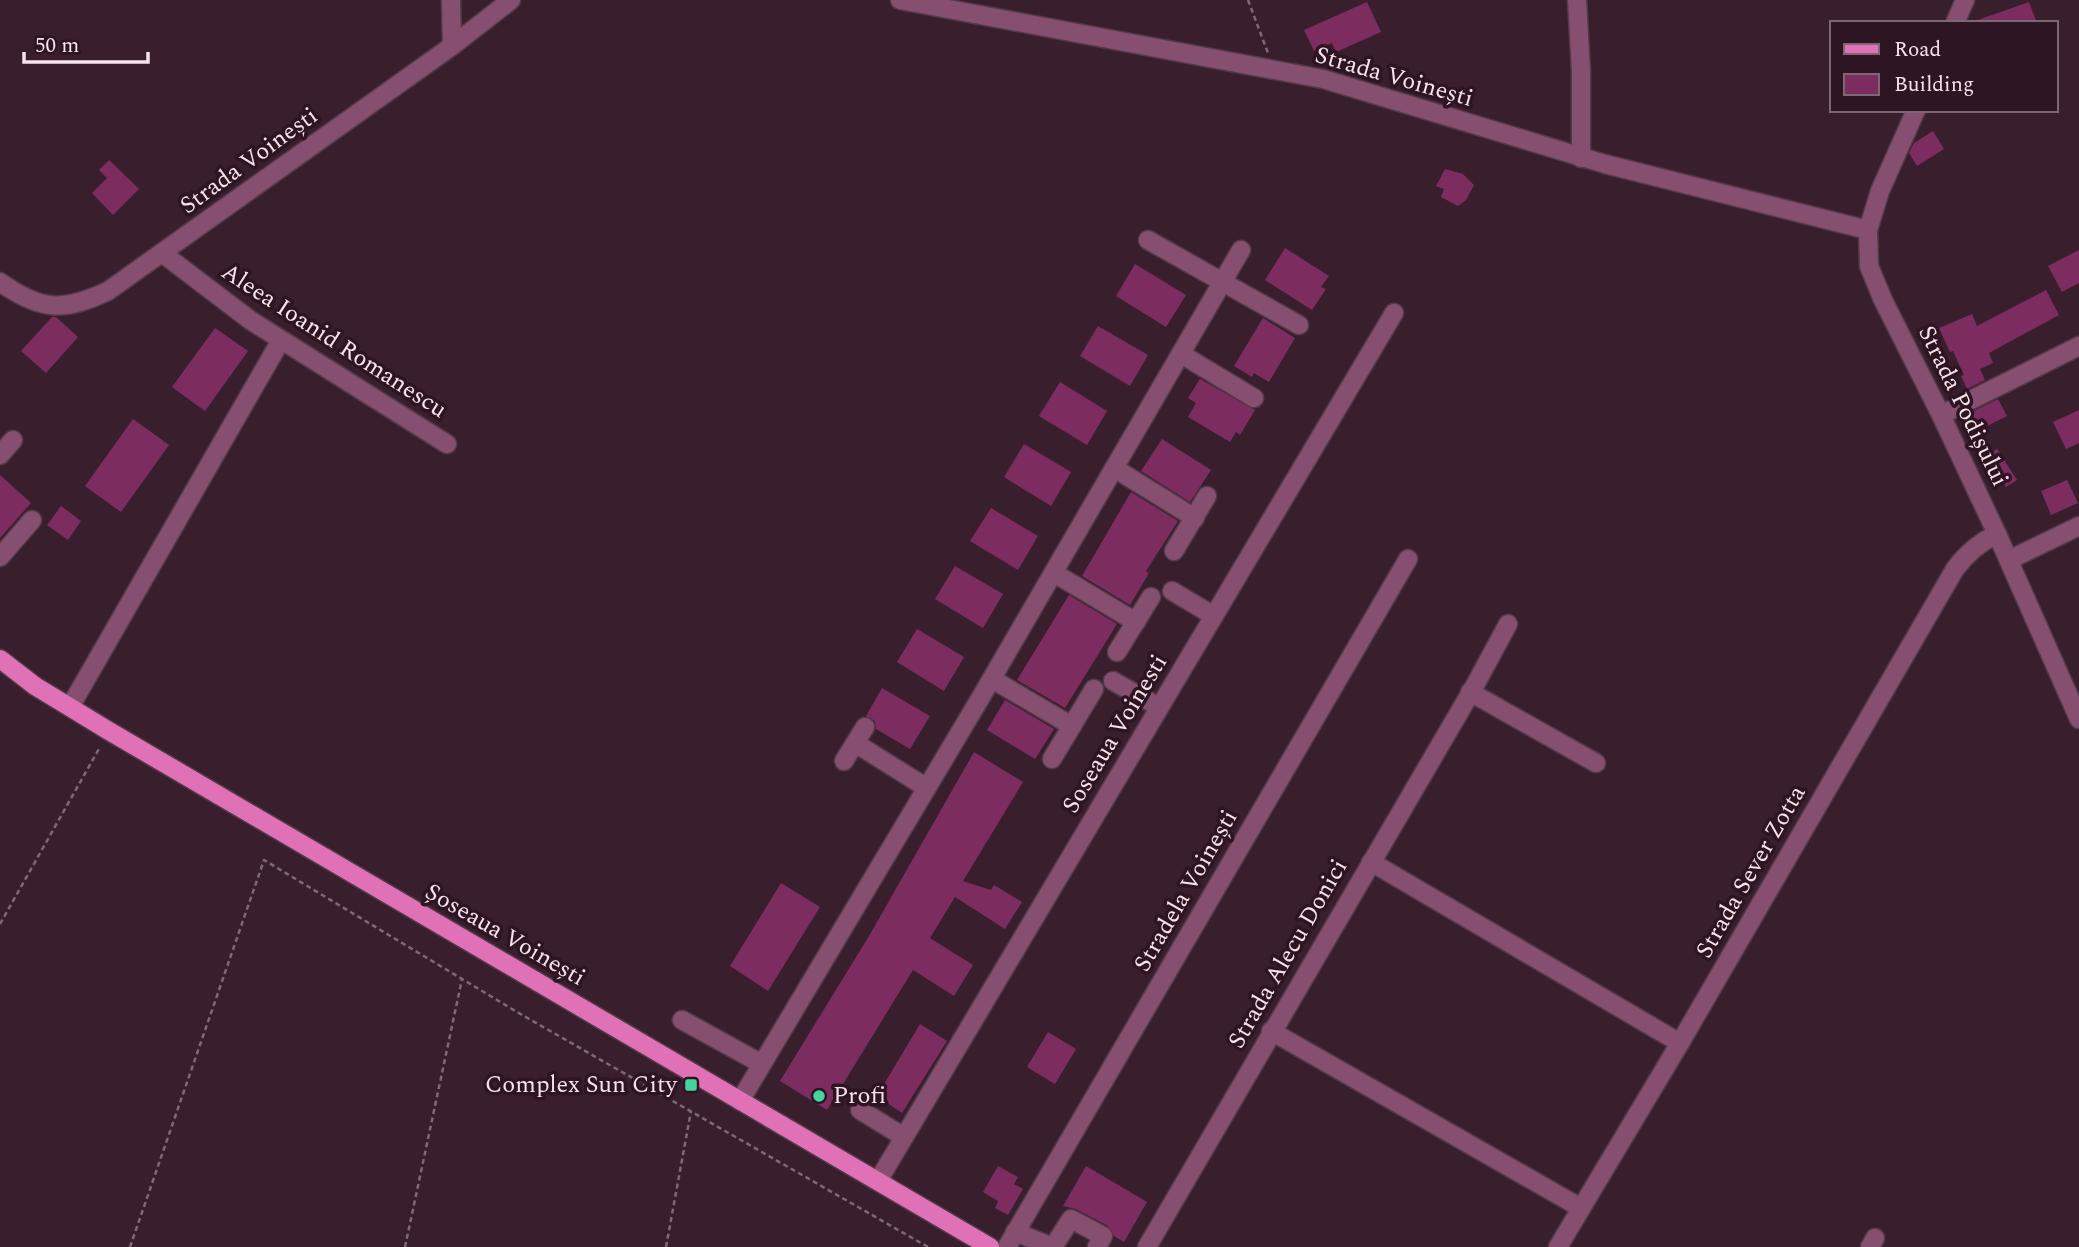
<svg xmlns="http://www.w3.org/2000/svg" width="2079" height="1247" font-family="Spectral,serif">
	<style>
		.building { fill: #7d2c60 }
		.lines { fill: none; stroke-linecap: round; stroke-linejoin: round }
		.minor-casing { stroke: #533a49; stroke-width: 21 }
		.major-casing { stroke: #533a49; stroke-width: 21 }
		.path { stroke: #806976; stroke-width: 2.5; stroke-dasharray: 5 3.5; stroke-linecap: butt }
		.minor { stroke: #864f6f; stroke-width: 18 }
		.major { stroke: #e171b6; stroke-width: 18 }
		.poi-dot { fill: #45d49f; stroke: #2e1524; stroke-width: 2.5 }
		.labels { text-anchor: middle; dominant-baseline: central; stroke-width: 7; stroke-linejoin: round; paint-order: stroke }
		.street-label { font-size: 24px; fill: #f6e3ed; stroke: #2e1524 }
		.poi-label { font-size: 24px; fill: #f6e3ed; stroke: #2e1524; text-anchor: end }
	</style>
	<rect width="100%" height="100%" fill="#391f2e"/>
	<g class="building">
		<path d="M1367,2L1381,32L1336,52L1332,43L1314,51L1304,30Z"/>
		<path d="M2029,2L2037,23H1975V21Z"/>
		<path d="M1933,131L1944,149L1917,166L1909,153L1914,143Z"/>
		<path d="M109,160L139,189L113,215L92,193L107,178L99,170Z"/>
		<path d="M1445,169L1463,174L1474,185L1466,200L1458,206L1441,197L1444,189L1436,186Z"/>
		<path d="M1285,248L1329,276L1321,287L1326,289L1312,310L1265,280Z"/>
		<path d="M2079,250V283L2062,292L2048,266Z"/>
		<path d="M1135,264L1186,295L1166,327L1116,296Z"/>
		<path d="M2046,290L2059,315L1989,353L1993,363L1980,369L1985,380L1967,389L1961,376L1964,375L1953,351L1950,352L1939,328L1972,314L1977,326Z"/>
		<path d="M52,317H56L78,337L46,373L21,351Z"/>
		<path d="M1263,318L1295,338L1269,382L1254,373L1252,377L1234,366Z"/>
		<path d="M1098,326L1148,355L1130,386L1080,356Z"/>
		<path d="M215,328L248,351L205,411L172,387Z"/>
		<path d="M1200,379L1255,410L1240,435L1236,432L1230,442L1188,417L1196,403L1188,398Z"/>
		<path d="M1060,382L1107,411L1087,445L1039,416Z"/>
		<path d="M1998,399L2007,416L1977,431L1968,414Z"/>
		<path d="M2079,410V443L2066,449L2053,422Z"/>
		<path d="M133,419L169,445L121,512L85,486Z"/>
		<path d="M1162,439L1211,470L1190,502L1141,471Z"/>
		<path d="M1024,444L1071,472L1051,506L1004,477Z"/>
		<path d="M1997,449L2017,480L2006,487L1987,456Z"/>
		<path d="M0,475L31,503L0,538Z"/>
		<path d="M2067,480L2078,503L2051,515L2041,491Z"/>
		<path d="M1131,492L1178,521L1146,571L1149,573L1130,605L1082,576Z"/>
		<path d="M61,506L81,521L68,540L47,525Z"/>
		<path d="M991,508L1038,536L1018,570L970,541Z"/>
		<path d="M955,566L1003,594L983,628L935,599Z"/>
		<path d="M1069,595L1117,624L1065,708L1017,680Z"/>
		<path d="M917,629L964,657L944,691L897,662Z"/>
		<path d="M882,688L930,716L910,749L876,729L875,721L866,716Z"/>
		<path d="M1005,700L1054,729L1035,759L987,730Z"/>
		<path d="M974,752L1023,782L963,881L991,890L994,885L1022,902L1005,929L955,897L930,938L973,965L954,996L913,970L827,1110L780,1081L869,936Z"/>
		<path d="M781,883L820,907L768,991L730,966Z"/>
		<path d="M920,1024L947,1041L902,1113L877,1096Z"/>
		<path d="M1048,1032L1076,1049L1055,1084L1027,1067Z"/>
		<path d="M998,1166L1018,1177L1014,1184L1023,1189L1008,1215L995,1208L998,1201L983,1192Z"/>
		<path d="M1086,1166L1147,1202L1124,1242L1114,1236L1108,1226L1076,1209L1063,1206Z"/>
	</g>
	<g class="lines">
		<defs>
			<g id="minor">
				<path d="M451,0L452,46"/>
				<path d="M900,0L1323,79L1605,164L1868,230"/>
				<path d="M1577,0L1581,72V158"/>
				<path d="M1955,23L1965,0"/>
				<path d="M1916,110L1880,191L1868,230L1869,266L1883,300L1941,415L1997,534L2079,719"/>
				<path d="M1148,240L1299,325"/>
				<path d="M162,253L250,320L447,444"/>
				<path d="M0,282C41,311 63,312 108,291L452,46L511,0"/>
				<path d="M1181,354L1254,398"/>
				<path d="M1941,415L2079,346"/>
				<path d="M0,455L13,440"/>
				<path d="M1114,468L1195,518"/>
				<path d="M1174,551L1207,496"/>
				<path d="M0,557L32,520"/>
				<path d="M2009,560L2079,526"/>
				<path d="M1054,573L1136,622"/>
				<path d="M1172,591L1214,616"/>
				<path d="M1117,652L1151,597"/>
				<path d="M992,679L1072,726"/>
				<path d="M1113,681L1159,707"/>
				<path d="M1470,692L1596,763"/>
				<path d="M70,707L281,340"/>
				<path d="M855,743L927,788"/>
				<path d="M1052,759L1094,689"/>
				<path d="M844,761L865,727"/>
				<path d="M1371,862L1680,1043"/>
				<path d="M682,1020L762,1064"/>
				<path d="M1271,1031L1581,1208"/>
				<path d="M740,1101L981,697L1241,250"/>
				<path d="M860,1110L904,1137"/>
				<path d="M878,1181L1394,313"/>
				<path d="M1015,1232L1053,1247"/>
				<path d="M1007,1247L1408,559"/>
				<path d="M1053,1247L1071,1219L1103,1236L1097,1247"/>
				<path d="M1147,1247L1474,687L1508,624"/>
				<path d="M1558,1247L1680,1043L1955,569C1967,553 1980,542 1997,534"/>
				<path d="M1870,1247L1875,1238"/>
			</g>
			<path id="major" d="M0,659L35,686L109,731L990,1247"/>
		</defs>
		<use href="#minor" class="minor-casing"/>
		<use href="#major" class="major-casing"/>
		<g class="path">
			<path d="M1248,0L1268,53"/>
			<path d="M0,924L100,747"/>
			<path d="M130,1247L264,860L517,1012L928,1247"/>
			<path d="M405,1247L462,979"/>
			<path d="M666,1247L691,1111"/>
		</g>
		<use href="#minor" class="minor"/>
		<use href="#major" class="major"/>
	</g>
	<g class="poi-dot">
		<rect x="684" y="1078" width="14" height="14" rx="3.5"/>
		<circle cx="819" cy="1096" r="7"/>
	</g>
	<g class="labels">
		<g class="street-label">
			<text transform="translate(1394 77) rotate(16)">Strada Voinești</text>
			<text transform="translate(249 161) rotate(-36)">Strada Voinești</text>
			<text transform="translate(334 341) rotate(33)">Aleea Ioanid Romanescu</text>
			<text transform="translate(1963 406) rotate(64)">Strada Podișului</text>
			<text transform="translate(1115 734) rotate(-59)">Soseaua Voinesti</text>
			<text transform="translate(1751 872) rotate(-60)">Strada Sever Zotta</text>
			<text transform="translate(1186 891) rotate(-60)">Stradela Voinești</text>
			<text transform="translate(505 935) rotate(30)">Șoseaua Voinești</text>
			<text transform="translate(1288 954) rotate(-60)">Strada Alecu Donici</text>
		</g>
		<g class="poi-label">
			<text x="677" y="1085">Complex Sun City</text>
			<text x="833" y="1096" text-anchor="start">Profi</text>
		</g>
	</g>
	<rect x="1830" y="21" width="228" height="91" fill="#2e1524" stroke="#7e6774" stroke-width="2"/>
	<rect x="1844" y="44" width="35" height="10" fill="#e171b6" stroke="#7e6774" stroke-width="2"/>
	<text x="1894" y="56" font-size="21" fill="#f6e3ed">Road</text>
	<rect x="1844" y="74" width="35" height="21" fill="#7d2c60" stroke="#7e6774" stroke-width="2"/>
	<text x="1894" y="91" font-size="21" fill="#f6e3ed">Building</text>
	<path d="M24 52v10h124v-10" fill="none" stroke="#f6e3ed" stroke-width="3.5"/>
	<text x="35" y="52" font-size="21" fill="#f6e3ed" stroke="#2e1524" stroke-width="5" paint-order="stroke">50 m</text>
</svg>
